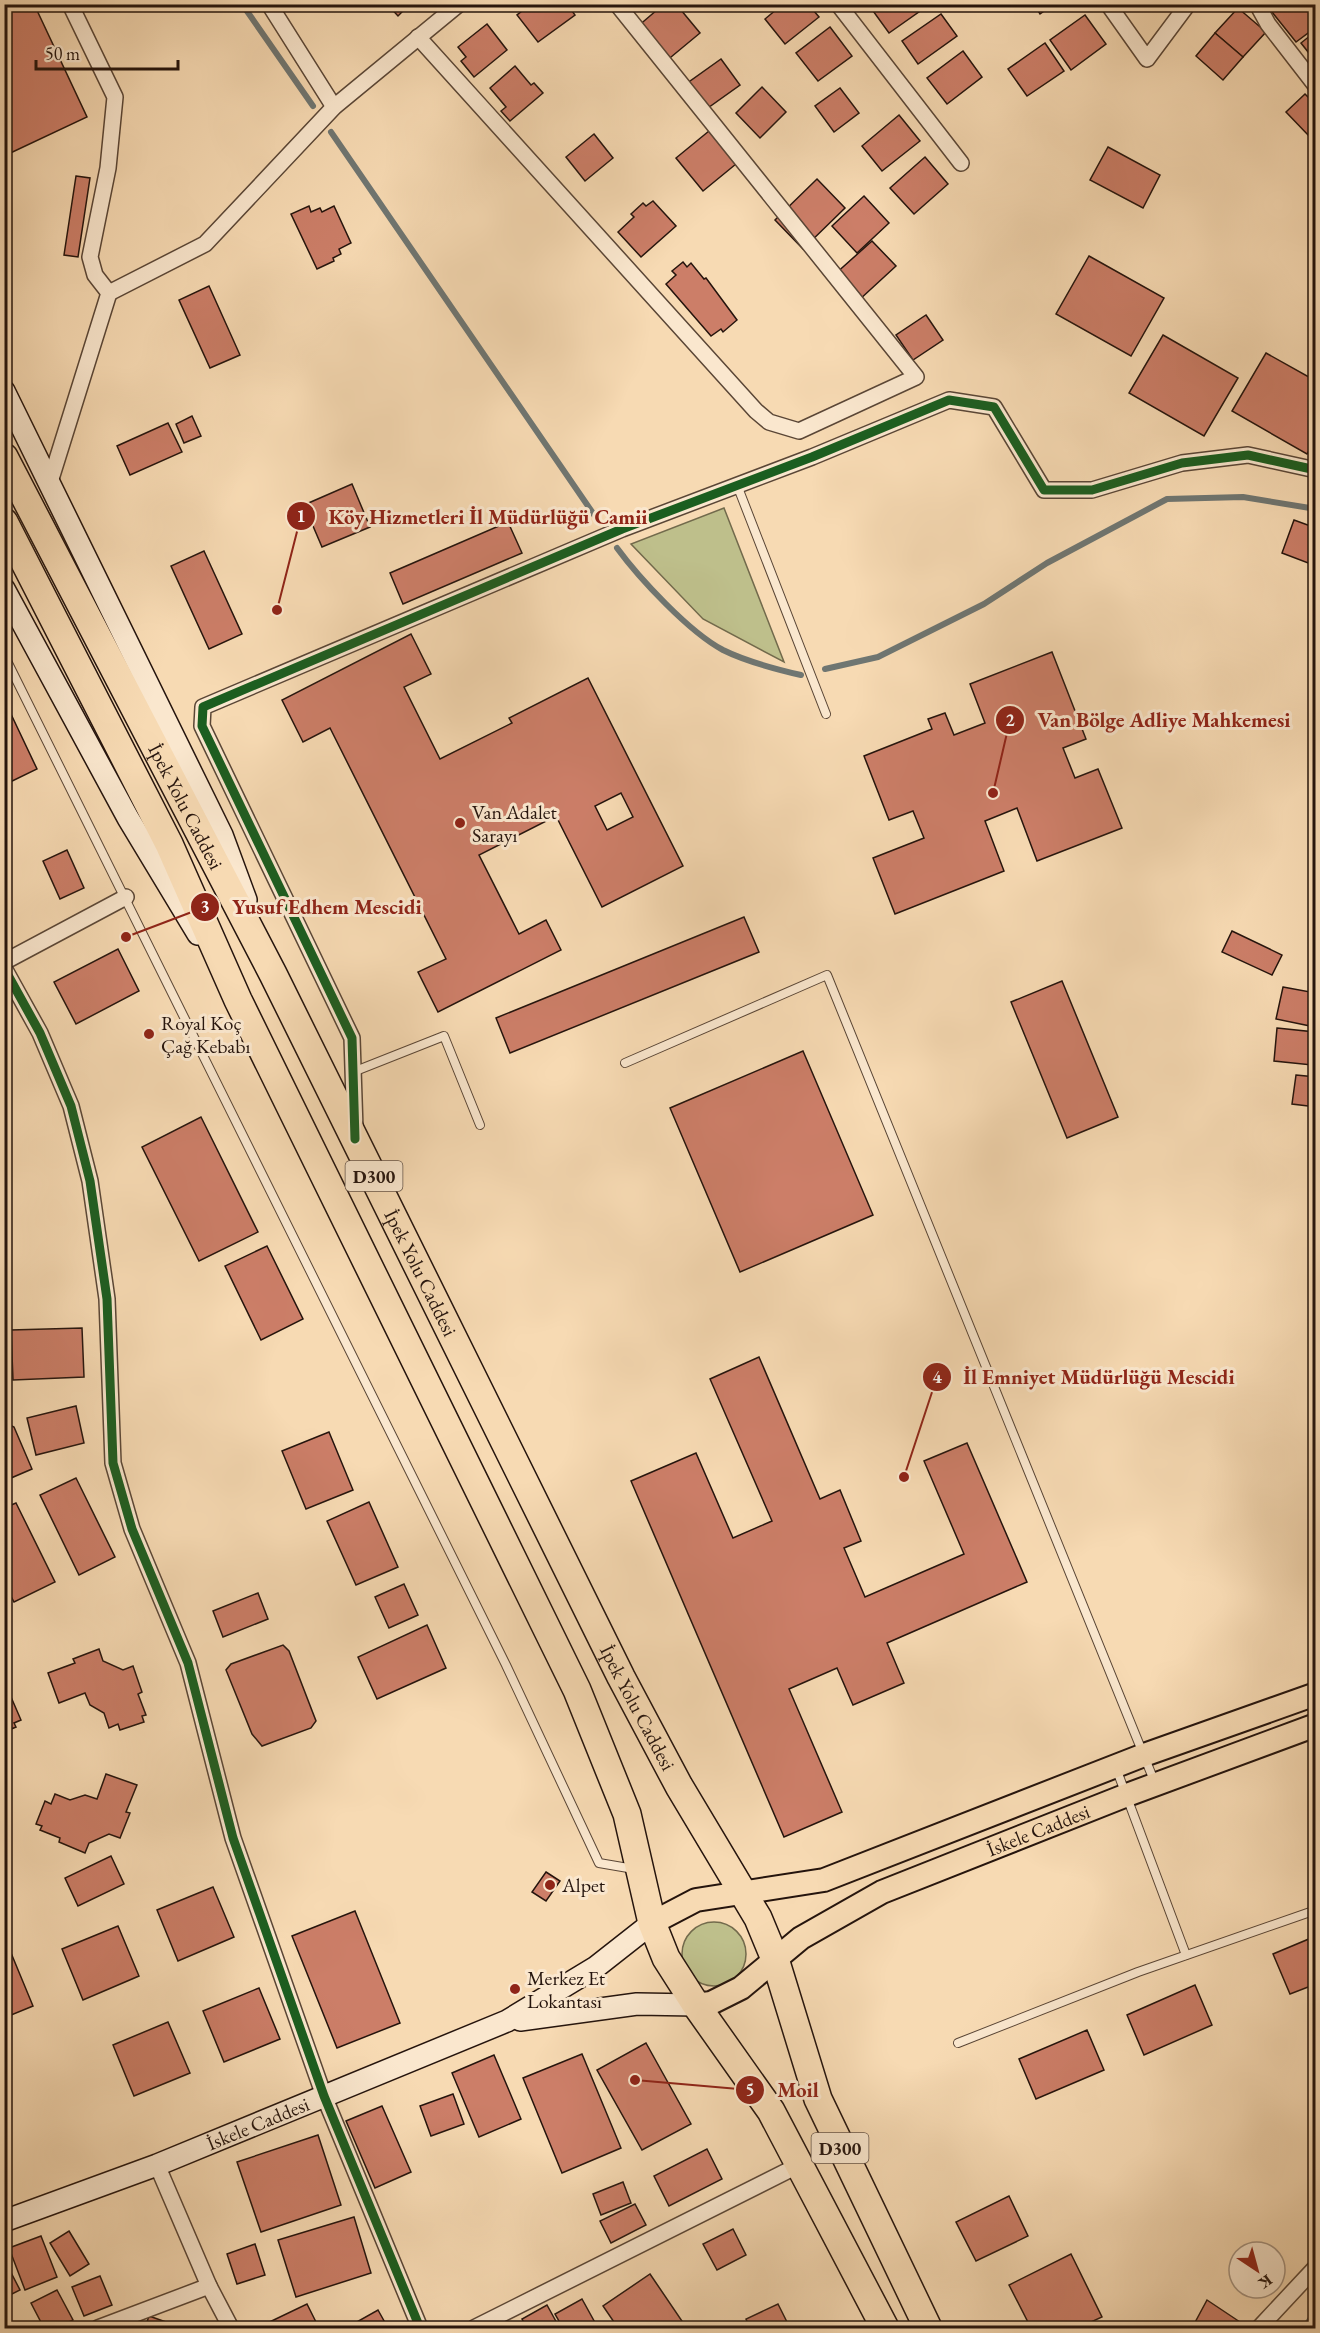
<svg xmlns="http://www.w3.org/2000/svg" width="1320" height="2333" font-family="'EB Garamond',serif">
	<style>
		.green { fill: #bebf8b; stroke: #726a4c; stroke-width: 1.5 }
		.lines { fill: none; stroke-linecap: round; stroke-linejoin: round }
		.stream { stroke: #6f7672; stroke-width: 6 }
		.building { fill: #cc7e68; stroke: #25140d; stroke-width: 1.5; fill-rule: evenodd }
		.lane-casing { stroke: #5a4636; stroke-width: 10 }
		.street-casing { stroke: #5a4636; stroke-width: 18 }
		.secondary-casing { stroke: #25140d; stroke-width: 24 }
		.primary-casing { stroke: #25140d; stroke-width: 26 }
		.highway-casing { stroke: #25140d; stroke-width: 30 }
		.lane { stroke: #fae7ce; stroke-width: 8 }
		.street { stroke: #fae7ce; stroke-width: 15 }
		.secondary { stroke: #fae7ce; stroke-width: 21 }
		.primary { stroke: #f7dab3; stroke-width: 22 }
		.highway { stroke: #f7dab3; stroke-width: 27 }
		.cycleway-casing { stroke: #fae7ce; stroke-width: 13 }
		.cycleway { stroke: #1b5e20; stroke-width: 9 }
		.poi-dot { fill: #8f2418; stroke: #fae7ce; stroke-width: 2 }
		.labels { text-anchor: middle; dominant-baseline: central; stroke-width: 6; stroke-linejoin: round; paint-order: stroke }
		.shield { fill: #fae7ce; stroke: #655347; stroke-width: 1.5 }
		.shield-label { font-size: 18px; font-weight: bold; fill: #25140d }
		.street-label { font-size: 20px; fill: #25140d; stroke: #fae7ce }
		.poi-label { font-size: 20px; fill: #25140d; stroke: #fae7ce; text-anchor: start }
		.leader { fill: none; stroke: #8f2418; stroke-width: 2 }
		.callout-dot { fill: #8f2418; stroke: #fae7ce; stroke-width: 2 }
		.mark-label { font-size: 18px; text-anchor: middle; font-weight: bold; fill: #fff }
		.callout-label { font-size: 21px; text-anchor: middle; font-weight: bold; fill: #8f2418; stroke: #fae7ce; stroke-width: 6; stroke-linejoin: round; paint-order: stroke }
	</style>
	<rect width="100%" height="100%" fill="#f7dab3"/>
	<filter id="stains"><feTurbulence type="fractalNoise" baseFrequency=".00333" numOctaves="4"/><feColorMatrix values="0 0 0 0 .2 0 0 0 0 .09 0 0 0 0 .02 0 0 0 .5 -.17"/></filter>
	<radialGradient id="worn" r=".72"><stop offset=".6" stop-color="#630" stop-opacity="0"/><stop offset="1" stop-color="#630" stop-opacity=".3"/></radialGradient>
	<g class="green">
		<path d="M724,508L784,662L703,619L631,544Z"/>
		<circle cx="714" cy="1954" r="32"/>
	</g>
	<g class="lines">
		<g class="stream">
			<path d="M242,4L313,106"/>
			<path d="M331,132L599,522"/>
			<path d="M617,548C639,578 689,632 723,650C747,662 775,669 801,675"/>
			<path d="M825,669L878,657L984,604L1047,563L1167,499L1243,497L1316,509"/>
			<path d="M1304,2328L1316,2311"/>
		</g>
	</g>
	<g class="building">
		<path d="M4,4H34L87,117L4,156Z"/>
		<path d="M387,4H410L398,16Z"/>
		<path d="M531,4H567L575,15L538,42L517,15Z"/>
		<path d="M664,4H676L700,33L665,62L637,27Z"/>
		<path d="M783,4H808L819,17L785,44L765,19Z"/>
		<path d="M868,4H920L923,9L889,33Z"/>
		<path d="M1034,4H1054L1040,14Z"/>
		<path d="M1281,4H1316V27L1296,42L1272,12Z"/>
		<path d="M1238,8L1266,32L1243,57L1215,33Z"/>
		<path d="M941,14L957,36L918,64L902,41Z"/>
		<path d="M1085,15L1106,44L1071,70L1050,40Z"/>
		<path d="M487,24L507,50L474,77L461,61L466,57L458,47Z"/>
		<path d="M830,27L852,56L818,81L796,53Z"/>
		<path d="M1316,31V62L1301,43Z"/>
		<path d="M1215,33L1243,57L1223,80L1196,56Z"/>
		<path d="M1045,43L1064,71L1027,96L1008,69Z"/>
		<path d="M963,51L982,77L947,104L927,78Z"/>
		<path d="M721,59L740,85L705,110L686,84Z"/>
		<path d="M515,66L531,85L534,83L543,93L510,121L501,111L506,107L490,88Z"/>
		<path d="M762,87L786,112L760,138L736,113Z"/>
		<path d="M840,88L859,113L834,132L815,106Z"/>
		<path d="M1305,94L1316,105V130L1309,136L1286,112Z"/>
		<path d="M899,115L920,141L882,171L862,146Z"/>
		<path d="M709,131L736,164L703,191L676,158Z"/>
		<path d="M594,134L613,158L585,181L566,157Z"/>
		<path d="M1108,147L1160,175L1143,208L1090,180Z"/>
		<path d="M925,157L948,184L914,214L890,188Z"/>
		<path d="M76,176L90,178L78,257L64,255Z"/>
		<path d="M817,179L845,208L803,249L775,220Z"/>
		<path d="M864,196L889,223L857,253L832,226Z"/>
		<path d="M653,201L676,226L641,257L618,232L634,217L631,214L643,203L646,206Z"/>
		<path d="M309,206L311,212L320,208L322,212L334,206L351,243L339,249L341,254L333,258L334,261L317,269L291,214Z"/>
		<path d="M872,241L896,266L858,301L834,275Z"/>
		<path d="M1089,256L1164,298L1131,356L1056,314Z"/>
		<path d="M683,262L687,267L691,263L704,279L706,278L737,320L723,332L721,329L711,336L666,284L676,275L672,271Z"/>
		<path d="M209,286L240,355L210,368L179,300Z"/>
		<path d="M926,315L943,340L913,360L896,335Z"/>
		<path d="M1163,335L1238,378L1204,436L1129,393Z"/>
		<path d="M1266,353L1316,381V440L1307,454L1232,411Z"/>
		<path d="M192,416L201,436L184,443L176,424Z"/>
		<path d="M168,423L182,452L130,475L117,446Z"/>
		<path d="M352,484L370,527L322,547L304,505Z"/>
		<path d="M1294,520L1316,528V566L1282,553Z"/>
		<path d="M508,522L522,553L403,604L390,573Z"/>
		<path d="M204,551L242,634L209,649L171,566Z"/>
		<path d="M411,634L431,674L404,687L440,759L512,723L509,718L588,678L683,866L602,907L556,816L479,855L519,934L546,920L561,950L438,1012L418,972L446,959L330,728L303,742L282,700ZM621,793L633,817L607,830L595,806Z"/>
		<path d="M1052,652L1086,739L1063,748L1075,778L1098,769L1122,828L1037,861L1017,808L985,821L1004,871L895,914L873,858L924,838L913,811L889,820L864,756L932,729L928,719L945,713L954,735L985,723L970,684Z"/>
		<path d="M10,712L37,769L4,785V715Z"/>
		<path d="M67,850L84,888L60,899L43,861Z"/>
		<path d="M744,917L759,952L510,1053L496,1018Z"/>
		<path d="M1232,931L1282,955L1272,975L1222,952Z"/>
		<path d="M118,949L139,991L76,1024L54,982Z"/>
		<path d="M1062,981L1118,1117L1067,1138L1011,1002Z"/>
		<path d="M1283,987L1316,993L1315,1027L1276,1019Z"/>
		<path d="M1277,1028L1315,1032L1312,1065L1274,1061Z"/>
		<path d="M803,1051L873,1215L740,1272L670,1108Z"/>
		<path d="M1296,1075L1316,1077V1107L1292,1104Z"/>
		<path d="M201,1117L258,1232L199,1261L142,1147Z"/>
		<path d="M267,1246L303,1319L261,1340L225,1266Z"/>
		<path d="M82,1328L84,1377L13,1380L11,1330Z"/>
		<path d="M759,1357L820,1499L840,1490L861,1541L844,1548L865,1597L964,1554L924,1461L967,1443L1027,1582L887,1643L904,1683L853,1705L837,1668L789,1689L842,1812L784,1837L631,1481L696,1453L733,1538L772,1521L710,1379Z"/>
		<path d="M76,1406L84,1443L36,1455L27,1418Z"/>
		<path d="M4,1422L14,1427L32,1469L4,1481Z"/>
		<path d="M329,1432L353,1490L306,1509L282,1451Z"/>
		<path d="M76,1478L115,1557L79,1575L40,1495Z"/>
		<path d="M369,1502L398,1567L356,1585L327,1521Z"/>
		<path d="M16,1503L55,1582L14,1602L4,1583V1508Z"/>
		<path d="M404,1584L418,1615L389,1628L375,1597Z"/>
		<path d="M258,1593L268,1619L223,1637L213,1611Z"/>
		<path d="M427,1625L446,1668L377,1699L358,1657Z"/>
		<path d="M283,1645L289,1651L316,1721L311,1728L262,1746L252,1734L226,1670L231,1664Z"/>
		<path d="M99,1649L103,1661L123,1670L133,1666L142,1692L138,1694L146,1715L142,1716L144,1722L120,1730L118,1724L109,1728L104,1713L90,1705L85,1693L59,1703L48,1673L75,1663L73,1659Z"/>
		<path d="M11,1697L21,1720L14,1723L16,1727L4,1732V1700Z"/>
		<path d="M106,1774L137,1785L126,1812L130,1813L120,1838L109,1834L89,1843L85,1853L59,1842L60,1838L40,1830L42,1826L36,1824L45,1801L51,1804L55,1794L70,1800L85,1795L97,1799Z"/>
		<path d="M111,1856L124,1884L78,1906L65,1878Z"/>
		<path d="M546,1872L560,1881L546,1901L532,1892Z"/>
		<path d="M213,1887L234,1937L178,1961L157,1910Z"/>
		<path d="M355,1911L400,2023L337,2048L292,1936Z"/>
		<path d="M118,1926L139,1976L83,2000L62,1949Z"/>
		<path d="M4,1936L33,2006L4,2018Z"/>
		<path d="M1316,1936V1984L1290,1994L1273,1954Z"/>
		<path d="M1195,1985L1212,2025L1144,2055L1127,2015Z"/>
		<path d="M259,1988L280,2039L224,2062L203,2011Z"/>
		<path d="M168,2022L190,2073L134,2096L113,2045Z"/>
		<path d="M1087,2030L1104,2070L1036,2099L1019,2059Z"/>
		<path d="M646,2043L691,2124L642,2150L597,2070Z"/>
		<path d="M582,2054L621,2148L562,2173L523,2078Z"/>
		<path d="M494,2055L521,2119L479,2137L452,2073Z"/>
		<path d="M453,2094L464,2124L431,2136L420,2106Z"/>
		<path d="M382,2106L411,2172L375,2188L346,2121Z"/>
		<path d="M318,2135L341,2205L261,2232L237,2162Z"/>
		<path d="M707,2149L722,2179L669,2206L654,2176Z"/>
		<path d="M623,2182L631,2203L601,2215L593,2194Z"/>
		<path d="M1009,2196L1028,2236L976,2261L956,2222Z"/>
		<path d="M635,2204L646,2225L611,2243L600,2221Z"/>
		<path d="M354,2217L371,2273L296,2297L278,2240Z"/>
		<path d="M733,2229L746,2255L717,2270L703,2244Z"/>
		<path d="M69,2231L89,2264L70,2276L50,2243Z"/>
		<path d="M41,2236L57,2277L25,2290L9,2248Z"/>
		<path d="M255,2244L265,2275L237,2284L227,2254Z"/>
		<path d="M1071,2254L1102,2317L1078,2328H1031L1009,2285Z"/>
		<path d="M4,2259L20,2290L4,2298Z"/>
		<path d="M650,2274L684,2324L678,2328H618L603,2306Z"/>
		<path d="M100,2276L112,2305L84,2316L72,2287Z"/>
		<path d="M57,2290L73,2320L56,2328H44L31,2303Z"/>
		<path d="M582,2299L598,2328H563L555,2314Z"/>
		<path d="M1207,2300L1246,2326L1244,2328H1192Z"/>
		<path d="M307,2304L319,2328H257Z"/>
		<path d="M778,2304L790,2328H750L746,2319Z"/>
		<path d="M547,2305L558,2325L555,2328H527L522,2319Z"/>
		<path d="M378,2310L388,2328H346Z"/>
		<path d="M149,2316L183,2328H145Z"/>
	</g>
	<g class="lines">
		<defs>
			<g id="lane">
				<path d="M737,485L826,714"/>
				<path d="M4,655L506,1665L599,1863L634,1869"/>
				<path d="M625,1063L827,975L1155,1783"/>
				<path d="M353,1072L444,1036L480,1125"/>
				<path d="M1116,1768L1186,1955"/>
				<path d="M958,2043L1138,1972L1316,1910"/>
			</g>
			<g id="street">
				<path d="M269,4L334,107"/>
				<path d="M838,4L961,163"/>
				<path d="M1108,4L1147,59L1188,4"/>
				<path d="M1257,4L1268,24L1316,86"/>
				<path d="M418,37L756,411L769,422L799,431L916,377L617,4"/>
				<path d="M109,293L205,244L334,107L459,4"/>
				<path d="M50,482L109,293L95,275L90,257L108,168L115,97L70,4"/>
				<path d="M4,962L126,897"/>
				<path d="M4,968L40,1033L71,1106L90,1181L107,1299L113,1463L132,1529L188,1663L233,1838L324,2096L420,2328"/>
				<path d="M355,1129L352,1038L202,726L203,707L622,529L812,457L949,400L994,407L1044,490H1092L1182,463L1248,455L1316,470"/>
				<path d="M157,2165L209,2286L231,2328"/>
				<path d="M98,2328L209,2286"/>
				<path d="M474,2328L801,2164"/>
				<path d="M1259,2328L1316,2267"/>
			</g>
			<g id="secondary">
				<path d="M4,391L222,835L246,900"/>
				<path d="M4,589L128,818L198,934"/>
				<path d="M520,2020L637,2004L696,2005"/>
				<path id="s1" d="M4,2221L157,2165L507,2021L596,1967L652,1923"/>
			</g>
			<g id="primary">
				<path d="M652,1923L696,1900L824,1880L1144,1755L1316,1694"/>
				<path id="s2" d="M696,2005L711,2003L741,1988L801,1938L882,1892L1127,1795L1316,1725"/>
			</g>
			<g id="highway">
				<path id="s3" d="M4,457L273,974L621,1677L679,1786L758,1918L775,1959L818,2099L928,2328"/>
				<path d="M4,522L169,844L238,1000L577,1690L627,1814L652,1923L666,1958L696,2005L771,2111L885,2328"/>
			</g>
		</defs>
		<use href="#lane" class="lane-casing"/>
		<use href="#street" class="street-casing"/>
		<use href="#secondary" class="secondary-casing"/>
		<use href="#primary" class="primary-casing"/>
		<use href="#highway" class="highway-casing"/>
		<use href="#lane" class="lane"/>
		<use href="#street" class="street"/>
		<use href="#secondary" class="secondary"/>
		<use href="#primary" class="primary"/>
		<use href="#highway" class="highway"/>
		<defs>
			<g id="cycleway">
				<path d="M4,968L40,1033L71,1106L90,1181L107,1299L113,1463L132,1529L188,1663L233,1838L324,2096L420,2328"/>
				<path d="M355,1139L352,1038L202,726L203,707L622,529L812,457L949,400L994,407L1044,490H1092L1182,463L1248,455L1316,470"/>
			</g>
		</defs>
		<use href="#cycleway" class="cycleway-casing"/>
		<use href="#cycleway" class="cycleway"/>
	</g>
	<g class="poi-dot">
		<circle cx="460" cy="823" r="6"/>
		<circle cx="149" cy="1034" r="6"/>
		<circle cx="550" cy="1885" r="6"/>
		<circle cx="515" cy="1989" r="6"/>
	</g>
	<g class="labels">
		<g class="shield">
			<rect x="345.5" y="1161" width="57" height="30" rx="4.5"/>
			<rect x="811.5" y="2133" width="57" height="30" rx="4.5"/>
		</g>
		<g class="shield-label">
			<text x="374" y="1176">D300</text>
			<text x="840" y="2148">D300</text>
		</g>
		<g class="street-label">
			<text stroke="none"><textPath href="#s3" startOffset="394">İpek Yolu Caddesi</textPath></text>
			<text stroke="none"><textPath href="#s3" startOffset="916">İpek Yolu Caddesi</textPath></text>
			<text stroke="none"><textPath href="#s3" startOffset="1402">İpek Yolu Caddesi</textPath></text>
			<text stroke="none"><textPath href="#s2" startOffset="388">İskele Caddesi</textPath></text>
			<text stroke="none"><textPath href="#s1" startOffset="272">İskele Caddesi</textPath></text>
		</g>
		<g class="poi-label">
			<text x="472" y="812">Van Adalet<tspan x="472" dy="23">Sarayı</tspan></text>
			<text x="161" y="1023">Royal Koç<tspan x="161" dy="23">Çağ Kebabı</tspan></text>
			<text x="562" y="1885">Alpet</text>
			<text x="527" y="1978">Merkez Et<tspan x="527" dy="23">Lokantası</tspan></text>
		</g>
	</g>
	<path class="leader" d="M277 610L301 516M993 793L1010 720M126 937L205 907M904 1477L937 1377M635 2080L750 2090"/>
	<g class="callout-dot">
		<circle cx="277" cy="610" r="6"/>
		<circle cx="993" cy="793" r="6"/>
		<circle cx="126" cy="937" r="6"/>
		<circle cx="904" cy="1477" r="6"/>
		<circle cx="635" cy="2080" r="6"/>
		<circle cx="301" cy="516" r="15"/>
		<circle cx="1010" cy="720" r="15"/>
		<circle cx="205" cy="907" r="15"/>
		<circle cx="937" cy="1377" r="15"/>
		<circle cx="750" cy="2090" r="15"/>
	</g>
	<g class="mark-label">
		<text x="301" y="522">1</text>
		<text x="1010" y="726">2</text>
		<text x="205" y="913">3</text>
		<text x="937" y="1383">4</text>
		<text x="750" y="2096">5</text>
	</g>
	<g class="callout-label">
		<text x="488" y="524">Köy Hizmetleri İl Müdürlüğü Camii</text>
		<text x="1164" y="727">Van Bölge Adliye Mahkemesi</text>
		<text x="327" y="914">Yusuf Edhem Mescidi</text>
		<text x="1099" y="1384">İl Emniyet Müdürlüğü Mescidi</text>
		<text x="798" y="2097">Moil</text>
	</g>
	<rect width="1320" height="2333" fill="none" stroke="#f7dab3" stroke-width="24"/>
	<rect x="6" y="6" width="1308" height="2321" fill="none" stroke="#25140d" stroke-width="3"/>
	<rect x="12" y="12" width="1296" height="2309" fill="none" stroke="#25140d" stroke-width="1.5"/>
	<g transform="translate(1257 2270) rotate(144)"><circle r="28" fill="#fae7ce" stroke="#a59381" stroke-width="1.5"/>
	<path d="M0-4.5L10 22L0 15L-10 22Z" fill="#8f2418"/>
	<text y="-9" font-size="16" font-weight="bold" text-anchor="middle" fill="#25140d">K</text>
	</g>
	<path d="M36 60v9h142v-9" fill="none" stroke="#25140d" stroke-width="3"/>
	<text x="45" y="60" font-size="18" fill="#25140d" stroke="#fae7ce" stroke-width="4.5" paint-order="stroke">50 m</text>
	<rect width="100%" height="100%" filter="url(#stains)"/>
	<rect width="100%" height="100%" fill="url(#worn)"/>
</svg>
